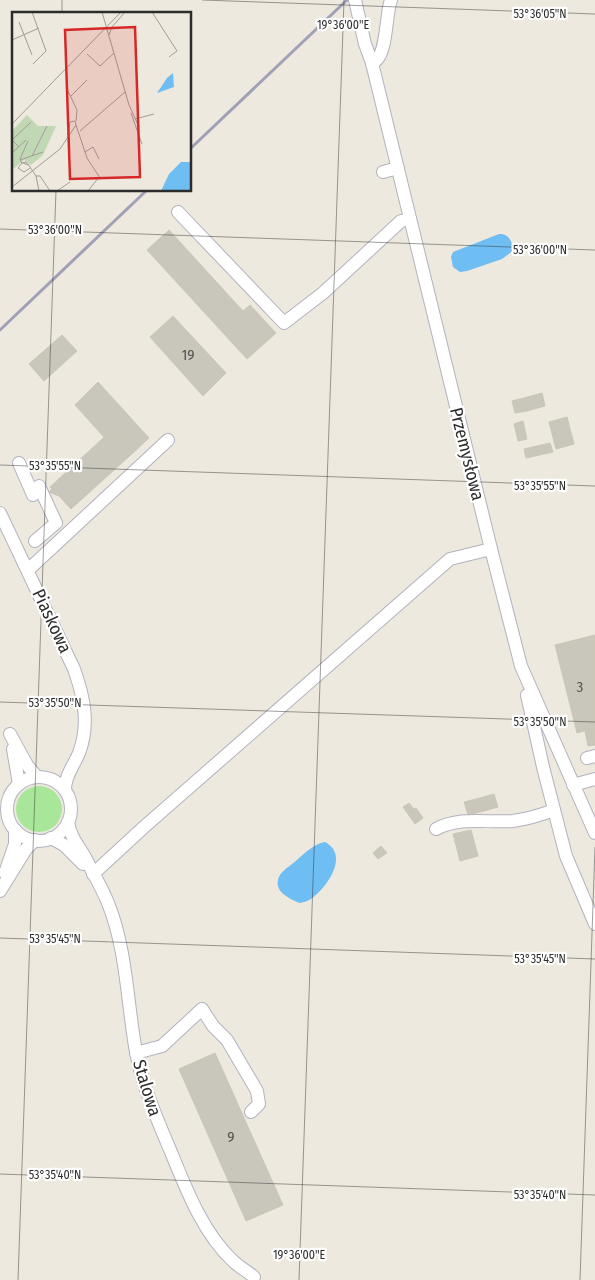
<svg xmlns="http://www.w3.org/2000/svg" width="595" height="1280" font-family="'Fira Sans Condensed',sans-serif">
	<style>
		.green { fill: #a8e699 }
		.water { fill: #6ebdf3 }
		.building { fill: #c9c7bc; stroke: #cac6b7 }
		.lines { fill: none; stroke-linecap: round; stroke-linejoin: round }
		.minor-casing { stroke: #b2b2c0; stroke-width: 14 }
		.minor { stroke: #fff; stroke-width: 12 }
		.rail { stroke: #a0a0b7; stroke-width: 3 }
		.ticks { fill: none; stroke: #2c2c2c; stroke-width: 1; stroke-opacity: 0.45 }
		.labels { text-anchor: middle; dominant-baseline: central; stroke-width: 4.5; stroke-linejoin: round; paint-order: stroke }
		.number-label { font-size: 15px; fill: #535350 }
		.street-label { font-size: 18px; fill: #2c2c2c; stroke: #fff }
		.inset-road { fill: none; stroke: #a09d97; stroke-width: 1 }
		.view { fill: #d62828; fill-opacity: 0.15; stroke: #d62828; stroke-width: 2.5 }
		.inset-edge { fill: none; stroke: #2c2c2c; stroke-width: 2.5 }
		.ticks-label { font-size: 12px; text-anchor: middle; fill: #2c2c2c; stroke: #fff; stroke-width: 4.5; stroke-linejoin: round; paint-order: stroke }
	</style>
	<rect width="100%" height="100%" fill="#eee9de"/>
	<circle class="green" cx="39" cy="809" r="23"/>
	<g class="water">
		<path d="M499,234C510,234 511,241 514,250L502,259L467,271L460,272L453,267L451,257L453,252Z"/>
		<path d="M325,842C350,855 327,888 311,899C308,901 304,902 300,903C289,899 271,890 280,875C284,869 293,864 298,859C306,852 314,844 325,842Z"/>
	</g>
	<g class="building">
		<path d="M169,230L243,311L250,305L276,333L247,359L147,250Z"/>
		<path d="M173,316L226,373L203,396L150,337Z"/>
		<path d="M62,335L77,351L44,381L29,364Z"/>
		<path d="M98,382L149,438L134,452L113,429L104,437L75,405Z"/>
		<path d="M542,393L545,406L527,411L524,398Z"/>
		<path d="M524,398L527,411L515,413L512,401Z"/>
		<path d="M567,417L574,444L556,449L549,422Z"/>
		<path d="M523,421L527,439L518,441L514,424Z"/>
		<path d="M113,429L134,452L71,509L59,496L49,492L52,489L50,487Z"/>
		<path d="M550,443L553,452L526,458L524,449Z"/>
		<path d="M595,635V728L577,733L555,645Z"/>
		<path d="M595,728V745L588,746L585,731Z"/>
		<path d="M494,794L498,807L484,811L480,798Z"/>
		<path d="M480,798L484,811L468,815L464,802Z"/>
		<path d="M409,803L414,809L416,808L423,818L415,824L403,807Z"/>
		<path d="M471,830L478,856L460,861L453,834Z"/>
		<path d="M381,846L387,853L378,859L373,853Z"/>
		<path d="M215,1053L283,1205L246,1221L179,1069Z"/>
	</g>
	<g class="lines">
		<defs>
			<g id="minor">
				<path d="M355,0L365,44L372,63L491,549L521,666L595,833"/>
				<path d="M372,63C388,58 385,15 391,0"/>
				<path d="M383,172L398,168"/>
				<path d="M178,212L284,323L323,293L401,221L410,219"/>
				<path d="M19,463L33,495"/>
				<path d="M0,513L74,669C84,697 90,724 79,753C74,765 65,776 65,789"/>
				<path d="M35,541L56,523L39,486"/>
				<path d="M28,570L168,440"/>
				<path d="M527,695L543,767L566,856L595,924"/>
				<path d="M10,734L27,765L37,777"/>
				<path d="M13,749L19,784"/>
				<path d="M587,758L595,756"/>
				<circle cx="39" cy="809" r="32"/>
				<path d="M573,785L595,779"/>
				<path d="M68,822C70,837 79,846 86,859C93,873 102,888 108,903C127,950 127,1003 136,1052C143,1088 157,1119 171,1152C186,1189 203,1233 233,1261C239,1267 247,1271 254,1277"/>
				<path d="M436,829C460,816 487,823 513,821C527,819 541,815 554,810"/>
				<path d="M51,838L64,845L83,864"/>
				<path d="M5,873L15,844V830"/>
				<path d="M93,874L144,827L450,559L491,549"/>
				<path d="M0,891L26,849L35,840"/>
				<path d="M136,1053L162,1046L202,1009L213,1026L227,1040L257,1091L259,1104L251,1112"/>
			</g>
		</defs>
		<use href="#minor" class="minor-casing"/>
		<use href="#minor" class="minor"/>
		<g class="rail">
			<path d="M190,149L347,0"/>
			<path d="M0,330L147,190"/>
		</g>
	</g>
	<path class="ticks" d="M202,0L595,14M62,14V0M0,229L595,250M0,465L595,486M0,702L595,722M0,938L595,959M0,1174L595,1195M18,1280L56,190M299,1280L344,0M580,1280L595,847"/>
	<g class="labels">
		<g class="number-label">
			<text x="188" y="355">19</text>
			<text x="580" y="687">3</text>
			<text x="231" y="1137">9</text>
		</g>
		<g class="street-label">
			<text transform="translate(467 454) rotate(76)">Przemysłowa</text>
			<text transform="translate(52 621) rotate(65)">Piaskowa</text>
			<text transform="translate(147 1088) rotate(73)">Stalowa</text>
		</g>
	</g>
	<g transform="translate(12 12)">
		<rect width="179" height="179" fill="#eee9de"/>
		<path d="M15,103L26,114H44L31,143L19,153L12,148L0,158V119Z" fill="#c1d8b4"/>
		<path d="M161,61L162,75L145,81L155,66ZM169,150H179V179H149L157,162Z" fill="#6ebdf3"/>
		<path class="inset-road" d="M20,0L34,39L21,52M90,0L117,93L127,115M140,0L165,39L157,45M7,10L20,43M97,23L100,15L113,0M0,28L27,16M75,42L88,54L102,41M55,77L65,98L64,109M59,84L75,68M119,101L130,132M123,107L142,102M0,112L109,0M64,113L75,146L88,166M68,119L113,80M7,135L0,128L19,110M73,140L81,135L87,147M0,141L14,128M20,144L35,114M8,148L31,140M10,151L6,156L12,160L18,156M11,151L16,153L14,150L10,151L8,147L16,129M16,152L24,164L27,179M24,164H28L38,179M0,175L48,137L64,113L63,109L58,110L56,123M45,179L58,170M76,179L87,165"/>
		<path class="view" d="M123,15L128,165L58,167L53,18Z"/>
		<rect width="179" height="179" class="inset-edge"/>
	</g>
	<g class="ticks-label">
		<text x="540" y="18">53°36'05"N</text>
		<text x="343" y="29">19°36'00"E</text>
		<text x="55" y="234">53°36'00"N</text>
		<text x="540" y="254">53°36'00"N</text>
		<text x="55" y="470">53°35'55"N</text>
		<text x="540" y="490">53°35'55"N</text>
		<text x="55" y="707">53°35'50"N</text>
		<text x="540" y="726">53°35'50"N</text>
		<text x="55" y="943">53°35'45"N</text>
		<text x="540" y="963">53°35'45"N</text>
		<text x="55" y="1179">53°35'40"N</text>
		<text x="540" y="1199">53°35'40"N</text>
		<text x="299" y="1259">19°36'00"E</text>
	</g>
</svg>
